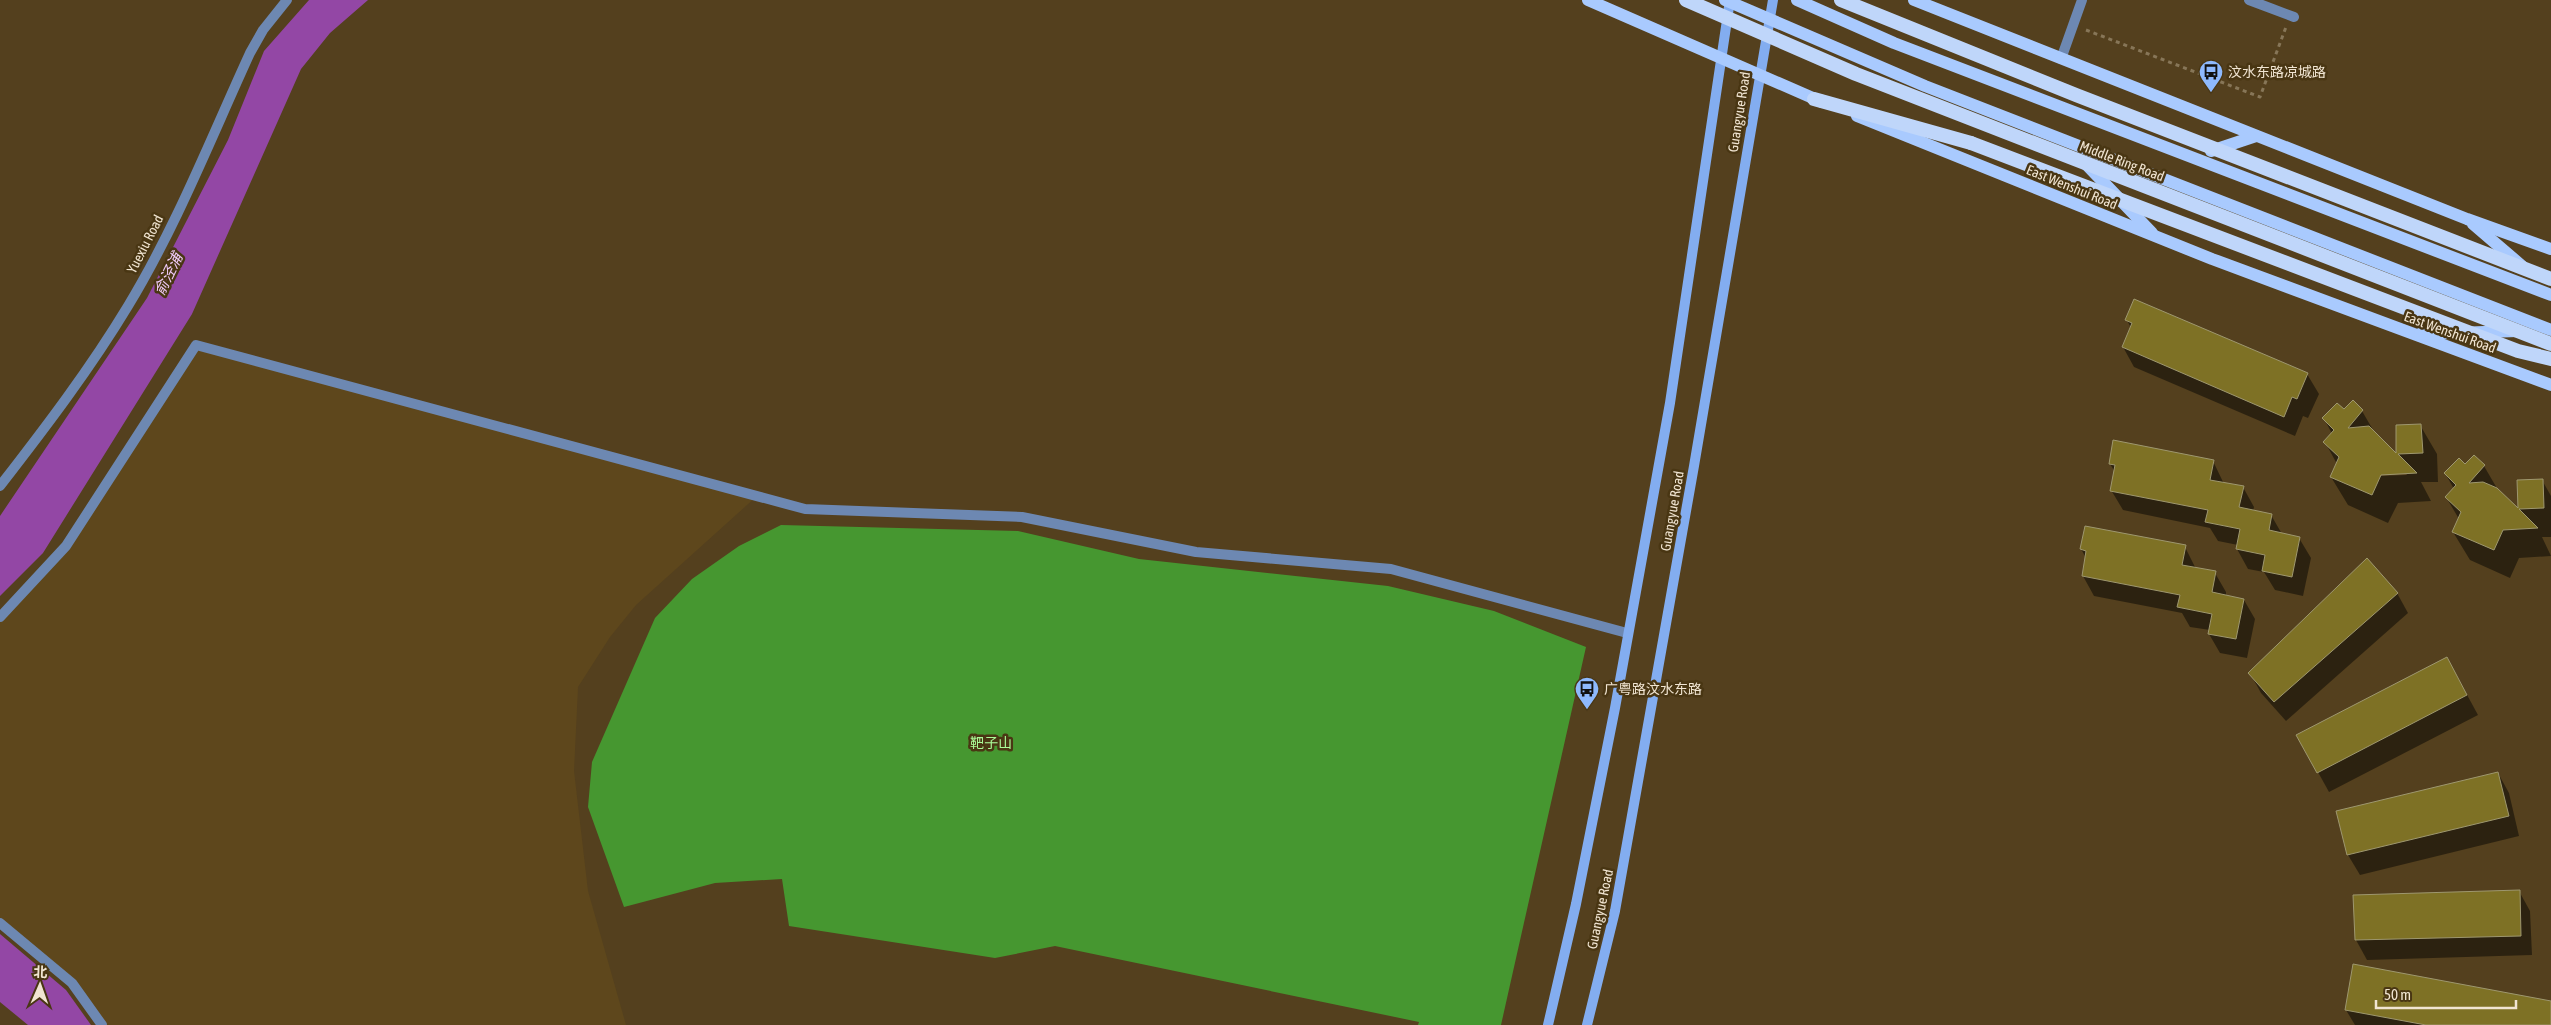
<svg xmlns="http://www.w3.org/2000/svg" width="2551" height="1025" font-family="'Asap Condensed','Noto Sans SC',sans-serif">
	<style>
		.built { fill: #5e471c }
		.forest { fill: #469730 }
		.water { fill: #9347a5 }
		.shadow { fill: #0007; fill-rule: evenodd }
		.building { fill: #7e7125; stroke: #9e976f }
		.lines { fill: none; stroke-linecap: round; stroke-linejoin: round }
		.path { stroke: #877658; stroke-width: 3; stroke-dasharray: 4 4; stroke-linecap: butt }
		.minor { stroke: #6d88b2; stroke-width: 10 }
		.secondary { stroke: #83adf0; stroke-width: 10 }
		.primary { stroke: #a9cafe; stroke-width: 12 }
		.trunk { stroke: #bfd6fa; stroke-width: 14 }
		.trunk-bridge { stroke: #bfd6fa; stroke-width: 14 }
		.labels { text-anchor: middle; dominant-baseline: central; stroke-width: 5; stroke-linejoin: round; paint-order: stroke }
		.poi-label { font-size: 14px; fill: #f1e5d2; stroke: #493613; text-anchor: start }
		.street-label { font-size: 14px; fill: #f1e5d2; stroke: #493613 }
		.park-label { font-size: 14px; fill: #abfb98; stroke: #493613 }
		.water-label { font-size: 15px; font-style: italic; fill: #f1cbfa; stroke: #493613 }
	</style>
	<rect width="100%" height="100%" fill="#54401e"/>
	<path class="built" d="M196,345L757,496L636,605L610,637L578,687L574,771L588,891L626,1025H102L72,983L0,923V617L47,567Z"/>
	<path class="forest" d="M781,525L1018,531L1139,559L1388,586L1494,611L1586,647L1501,1025H1418L1419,1022L1055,946L995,958L789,926L782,879L715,883L624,907L588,807L592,762L655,618L692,579L739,546Z"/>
	<g class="water">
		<path d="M309,0H368L330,33L301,69L192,314L43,553L0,596V516L147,298L228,140L264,51Z"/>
		<path d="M0,934L66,990L91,1025H28L0,1002Z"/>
	</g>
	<g class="shadow">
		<path d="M2127,320L2307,374L2319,394L2308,418L2303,416L2295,436L2134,367L2123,347L2131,328Z"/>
		<path d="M2353,402L2362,411L2376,435L2398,456L2397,426L2420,425L2437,454L2438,482H2421L2431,501L2398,503L2388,523L2348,505L2331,477L2337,464L2325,442L2332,434L2324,418L2344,411ZM2405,472L2407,475L2375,476V474Z"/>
		<path d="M2213,461L2224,484L2243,487L2254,507L2253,511L2271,515L2282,534L2299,538L2311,558L2303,596L2275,590L2264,572L2248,569L2237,549L2238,545L2218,541L2210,528L2123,510L2111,490L2115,472L2110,464Z"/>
		<path d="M2465,466H2484L2498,490L2519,511L2518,481L2542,480L2551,496V537H2542L2551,556L2519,558L2510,578L2470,560L2453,532L2459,519L2446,497L2454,489L2445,473Z"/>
		<path d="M2185,547L2196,569L2215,573L2226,592V596L2244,600L2255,619L2247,658L2220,653L2209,634L2210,630L2190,627L2182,613L2094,596L2083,576L2086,558L2081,549Z"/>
		<path d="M2397,593L2408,613L2286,721L2261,693L2250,673Z"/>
		<path d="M2447,658L2478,715L2329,792L2298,736Z"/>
		<path d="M2498,773L2509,793L2519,836L2360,875L2348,855L2338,812Z"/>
		<path d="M2519,891L2530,911L2532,955L2367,960L2356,940L2354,896Z"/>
		<path d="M2551,1003V1025H2355L2346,1010Z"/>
	</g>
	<g class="building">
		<path d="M2134,299L2308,373L2297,399L2292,397L2284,417L2122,347L2132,323L2125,320Z"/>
		<path d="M2353,400L2363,410L2348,428L2369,426L2396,453V425L2421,424L2423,453L2398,454L2417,473L2381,475L2372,495L2330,477L2339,457L2323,442L2334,430L2322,418L2337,403L2344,409Z"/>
		<path d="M2113,440L2214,460L2210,480L2244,486L2239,507L2272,514L2269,530L2300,537L2292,577L2262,571L2265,555L2236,549L2240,529L2205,522L2208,510L2110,491L2115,465L2109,464Z"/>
		<path d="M2474,455L2485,465L2469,483L2483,482L2497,488L2518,508L2517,480L2543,479L2544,508L2519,509L2538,528L2503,530L2494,550L2452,532L2461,512L2445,497L2456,485L2444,473L2459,458L2465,464Z"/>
		<path d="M2085,526L2186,545L2182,565L2216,571L2212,592L2244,599L2236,639L2208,634L2212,614L2177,607L2180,595L2082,576L2086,551L2080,549Z"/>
		<path d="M2367,558L2398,593L2274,702L2248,673Z"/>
		<path d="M2447,657L2467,695L2317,773L2296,735Z"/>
		<path d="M2498,772L2509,816L2347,855L2336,811Z"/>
		<path d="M2520,890L2521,936L2355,940L2353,895Z"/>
		<path d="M2353,964L2551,1001V1025H2426L2345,1010Z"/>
	</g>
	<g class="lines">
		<path class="path" d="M2086,30L2260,97L2286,27"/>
		<g class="minor">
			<path d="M2249,0L2294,17"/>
			<path d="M2061,59L2082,0"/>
			<path d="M0,486C45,428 90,369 128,306C176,227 211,138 250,53L263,30L287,0"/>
			<path d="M0,617L66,546L196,345L805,509L1022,517L1196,552L1391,569L1627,633"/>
			<path d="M0,923L72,983L102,1025"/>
		</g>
		<g class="secondary">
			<path d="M1548,1025L1576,904L1615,708L1670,403L1730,0"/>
			<path d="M1587,1025L1615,911L1694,466L1773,0"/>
		</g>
		<g class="primary">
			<path d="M1588,0L1822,102"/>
			<path d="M1725,0L1925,86L2551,330"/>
			<path d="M1797,0L1894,43L2551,295"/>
			<path d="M1914,0L2467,219L2551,249"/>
			<path d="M1857,116L2212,259L2551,385"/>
			<path d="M2211,151L2256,136"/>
			<path d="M2085,163L2152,233"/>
			<path d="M2473,224L2522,266"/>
			<path d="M2420,334L2518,331"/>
		</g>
		<path class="trunk" d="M1814,99L1971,143"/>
		<g class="trunk-bridge">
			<path d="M1686,0L1856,74L2551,344"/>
			<path d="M1841,0L2076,95L2551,279"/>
			<path d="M1971,143L2518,351L2551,359"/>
		</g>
	</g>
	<defs>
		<symbol id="bus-pin" viewBox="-11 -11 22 30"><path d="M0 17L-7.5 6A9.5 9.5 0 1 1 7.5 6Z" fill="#8eb9fd" stroke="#493613"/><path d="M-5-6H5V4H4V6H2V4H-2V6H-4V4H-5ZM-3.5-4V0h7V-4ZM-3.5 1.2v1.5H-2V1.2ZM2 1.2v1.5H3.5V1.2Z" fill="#111"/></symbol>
	</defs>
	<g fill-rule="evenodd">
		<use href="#bus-pin" x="2197" y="58" width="28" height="38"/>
		<use href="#bus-pin" x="1573" y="675" width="28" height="38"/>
	</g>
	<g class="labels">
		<g class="poi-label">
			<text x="2228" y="72">汶水东路凉城路</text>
			<text x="1604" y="689">广粤路汶水东路</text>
		</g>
		<g class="street-label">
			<text transform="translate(1739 112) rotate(-81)">Guangyue Road</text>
			<text transform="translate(2122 161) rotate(21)">Middle Ring Road</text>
			<text transform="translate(2072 187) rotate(22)">East Wenshui Road</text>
			<text transform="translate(145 244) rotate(-63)">Yuexiu Road</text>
			<text transform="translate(2450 332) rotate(20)">East Wenshui Road</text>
			<text transform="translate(1672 511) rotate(-80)">Guangyue Road</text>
			<text transform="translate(1600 909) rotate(-78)">Guangyue Road</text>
		</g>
		<g class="park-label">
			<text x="991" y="743">靶子山</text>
		</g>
		<g class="water-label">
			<text transform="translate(168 274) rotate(-64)">俞泾浦</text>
		</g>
	</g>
	<g transform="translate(40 985) rotate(2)" stroke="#493613" stroke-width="4" paint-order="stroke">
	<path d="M0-4L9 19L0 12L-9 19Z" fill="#f1e5d2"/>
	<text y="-8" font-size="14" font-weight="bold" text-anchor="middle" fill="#f1e5d2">北</text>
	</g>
	<path d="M2376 1000v8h140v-8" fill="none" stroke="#f1e5d2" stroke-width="2.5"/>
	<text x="2384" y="1000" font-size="15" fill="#f1e5d2" stroke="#493613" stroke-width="4" paint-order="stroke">50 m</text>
</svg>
